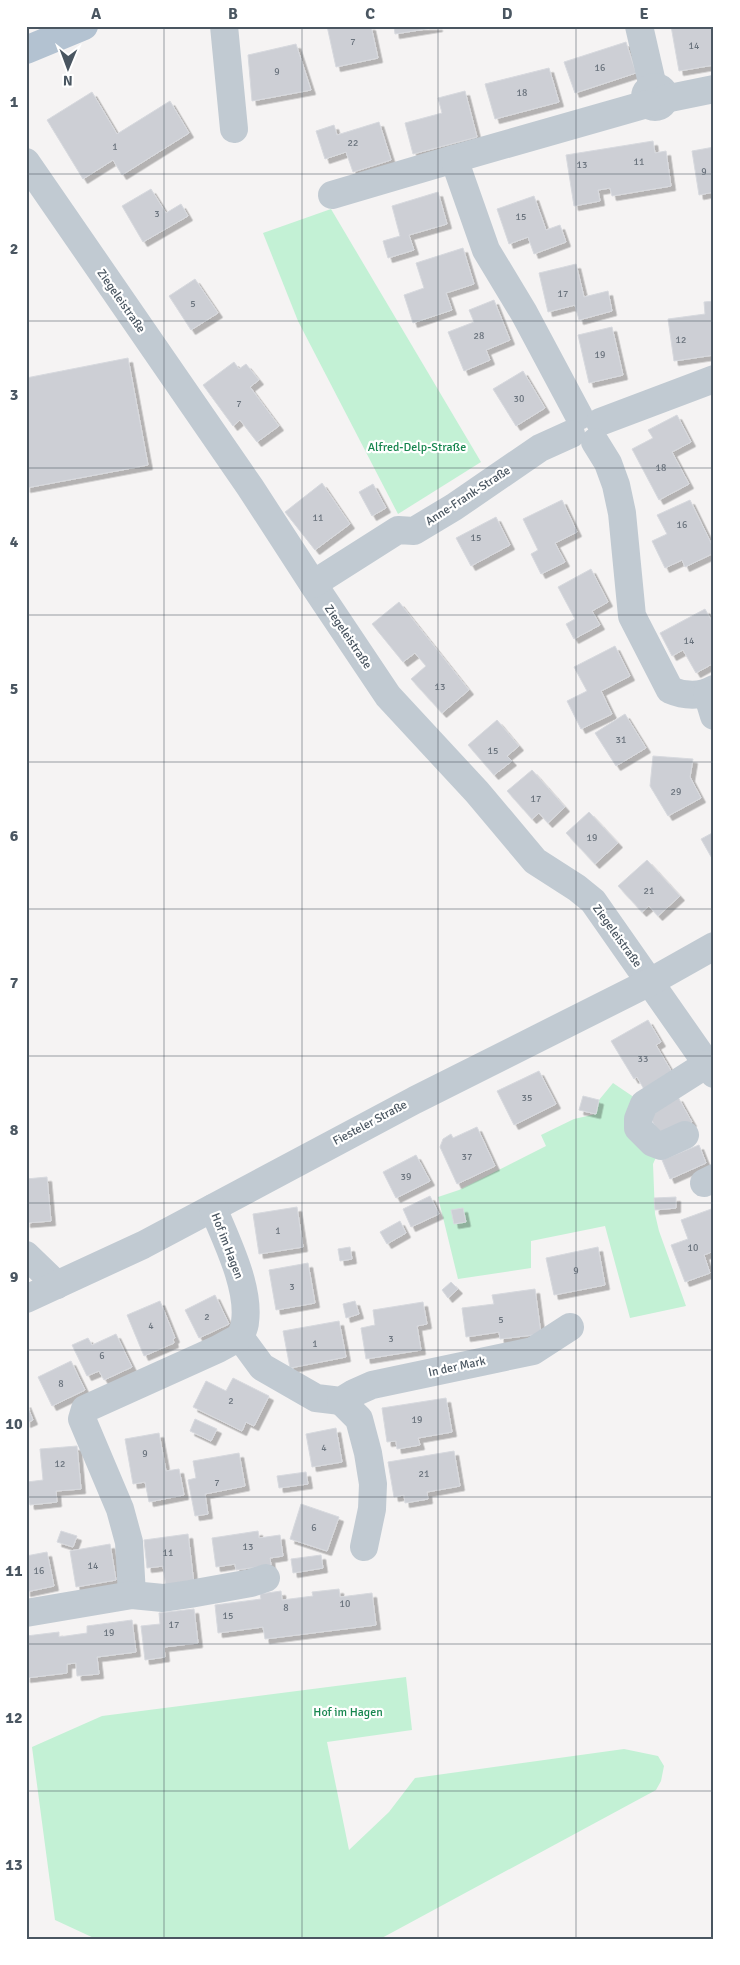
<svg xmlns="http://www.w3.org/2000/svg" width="740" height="1965" font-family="Signika,sans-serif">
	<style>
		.green { fill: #c3f1d5 }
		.building { fill: #cdcfd5; stroke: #d7d9de; filter: url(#shadow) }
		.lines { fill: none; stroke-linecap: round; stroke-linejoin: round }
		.minor { stroke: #c1cad2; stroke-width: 28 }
		.major { stroke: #b3c2d1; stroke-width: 28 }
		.grid { fill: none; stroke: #4a5661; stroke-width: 1; stroke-opacity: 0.55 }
		.labels { text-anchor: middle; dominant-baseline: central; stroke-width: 4.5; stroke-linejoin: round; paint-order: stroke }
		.number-label { font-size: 10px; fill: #6b747e }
		.street-label { font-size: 12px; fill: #4a5661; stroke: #fff }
		.park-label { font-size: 12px; fill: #17864f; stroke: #fff }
		.neatline { fill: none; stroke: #4a5661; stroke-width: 2 }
		.grid-label { font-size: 16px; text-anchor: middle; font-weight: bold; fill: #4a5661 }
	</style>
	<defs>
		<filter id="shadow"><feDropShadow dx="4.5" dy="4.5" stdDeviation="0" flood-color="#0004"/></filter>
	</defs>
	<rect width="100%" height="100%" fill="#f5f3f3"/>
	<g class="green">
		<path d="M331,209L481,462L398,514L298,321L263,233Z"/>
		<path d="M613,1083L644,1104L640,1112L661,1146L653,1164L655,1214L659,1231L686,1306L630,1318L605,1226L531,1241V1268L458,1279L438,1197L459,1190L546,1146L541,1135L574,1119L596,1114L599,1100Z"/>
		<path d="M406,1677L412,1730L327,1742L349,1850L389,1812L415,1778L624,1749L658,1756L664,1766L661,1781L656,1790L380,1939H96L55,1920L32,1747L102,1716Z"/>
	</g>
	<g class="building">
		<path d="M327,26H371L378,58L336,67Z"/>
		<path d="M394,26H438V27L395,34Z"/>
		<path d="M671,26H714V65L679,71Z"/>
		<path d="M626,42L636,73L575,93L564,62Z"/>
		<path d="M296,44L311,90L252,101L248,55Z"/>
		<path d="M549,68L559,102L495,119L485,84Z"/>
		<path d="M465,91L477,137L413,154L405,123L442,113L438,98Z"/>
		<path d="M92,92L117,134L170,101L189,133L122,175L113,160L83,179L47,120Z"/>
		<path d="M379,122L391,160L353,172L346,152L325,159L316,131L334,125L337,135Z"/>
		<path d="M653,141L655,153L666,151L671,186L612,196L610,188L598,190L600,201L574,206L566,155Z"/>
		<path d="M714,147V192L699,195L692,151Z"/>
		<path d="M151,189L166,213L181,204L188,216L143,242L122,206Z"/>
		<path d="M438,192L447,224L409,235L414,250L388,258L383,241L400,236L392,206Z"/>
		<path d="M534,196L546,230L560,225L566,242L534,254L528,237L509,244L497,209Z"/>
		<path d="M463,248L474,284L446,293L452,310L413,323L404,295L424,288L416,263Z"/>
		<path d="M576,264L584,297L608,291L612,311L579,320L575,305L548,312L539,273Z"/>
		<path d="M195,279L218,313L191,330L169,296Z"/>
		<path d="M494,300L510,340L486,350L490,360L464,371L448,332L474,322L469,310Z"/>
		<path d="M714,301V330L712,331L714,355L674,361L668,319L705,314L704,302Z"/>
		<path d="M612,327L623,375L589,383L578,335Z"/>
		<path d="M128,358L148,465L26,488V378Z"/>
		<path d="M234,362L239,369L246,364L259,380L250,387L279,426L257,442L240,420L233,426L203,385Z"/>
		<path d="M523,371L545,408L516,426L493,389Z"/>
		<path d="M677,415L691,442L672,452L689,484L659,500L632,449L653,438L648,430Z"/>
		<path d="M322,483L350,524L315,550L285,512Z"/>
		<path d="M373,484L386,508L372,516L359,492Z"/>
		<path d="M562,500L577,532L555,543L565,562L541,574L531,554L538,550L523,519Z"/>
		<path d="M690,500L714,549V553L685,567L682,560L665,568L652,541L667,534L657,515Z"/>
		<path d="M496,517L510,545L471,566L456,538Z"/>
		<path d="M591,569L608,602L592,611L600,625L574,639L566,624L575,619L558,587Z"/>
		<path d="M399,602L469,690L442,713L411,679L426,666L415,653L403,662L372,624Z"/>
		<path d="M705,609L714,625V663L696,673L683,650L672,656L660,633Z"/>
		<path d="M615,646L630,676L601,691L612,714L581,729L567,701L587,691L574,667Z"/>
		<path d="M625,714L646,748L616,766L595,733Z"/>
		<path d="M497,720L519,746L507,756L512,761L494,775L468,745Z"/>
		<path d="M653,756L693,759L690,777L701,798L668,816L650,786Z"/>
		<path d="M532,770L565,807L548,823L539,813L532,819L507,791Z"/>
		<path d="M589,812L618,843L595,864L566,833Z"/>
		<path d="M714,832V862L701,839Z"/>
		<path d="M647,860L680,896L658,916L649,906L642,912L618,886Z"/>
		<path d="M648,1020L661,1042L656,1045L673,1074L645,1091L637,1077L634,1079L611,1041Z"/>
		<path d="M539,1071L556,1104L514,1125L497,1091Z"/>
		<path d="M583,1096L599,1100L596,1114L579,1110Z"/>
		<path d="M678,1097L692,1122L662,1138L648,1114Z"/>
		<path d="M477,1127L495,1166L457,1184L440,1147L443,1139L451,1134L453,1138Z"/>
		<path d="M699,1145L706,1163L670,1179L662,1160Z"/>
		<path d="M416,1155L430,1181L396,1198L383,1172Z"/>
		<path d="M47,1177L51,1221L26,1223V1179Z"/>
		<path d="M430,1196L439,1214L411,1227L403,1209Z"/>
		<path d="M676,1197V1208L655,1210L654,1198Z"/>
		<path d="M297,1207L303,1247L259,1254L253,1214Z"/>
		<path d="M463,1208L466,1222L454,1224L451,1210Z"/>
		<path d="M714,1208V1251L704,1255L710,1273L685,1282L671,1245L688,1239L681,1220Z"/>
		<path d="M400,1221L406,1233L387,1244L380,1232Z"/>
		<path d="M350,1247L352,1259L340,1261L338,1249Z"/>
		<path d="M598,1247L605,1285L554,1295L546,1258Z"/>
		<path d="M308,1263L315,1303L276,1310L269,1270Z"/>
		<path d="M451,1282L458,1289L448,1298L442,1290Z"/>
		<path d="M535,1289L541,1334L500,1339L499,1332L466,1337L462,1308L494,1304L492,1295Z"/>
		<path d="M215,1295L229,1324L199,1338L185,1310Z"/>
		<path d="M160,1301L175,1338L173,1339L174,1343L144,1356L127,1315Z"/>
		<path d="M355,1301L359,1314L346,1318L343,1304Z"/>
		<path d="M423,1302L427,1324L417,1326L421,1350L366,1359L361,1328L375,1325L373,1310Z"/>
		<path d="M339,1321L346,1357L290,1368L283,1331Z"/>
		<path d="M116,1334L132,1367L104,1380L99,1371L87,1376L72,1345L88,1338L92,1345Z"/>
		<path d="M71,1361L85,1390L52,1406L38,1377Z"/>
		<path d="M233,1378L269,1396L254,1426L246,1422L242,1431L193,1407L206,1381L226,1391Z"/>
		<path d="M446,1398L452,1432L418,1438L420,1445L397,1449L396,1441L387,1442L382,1408Z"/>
		<path d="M26,1403L33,1420L26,1423Z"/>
		<path d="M195,1419L217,1429L211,1441L190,1431Z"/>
		<path d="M336,1428L342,1462L312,1467L306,1434Z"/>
		<path d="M159,1433L166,1471L179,1469L184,1495L149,1502L145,1482L133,1484L125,1439Z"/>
		<path d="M77,1446L81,1489L56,1491L57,1502L30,1505L27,1482L43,1480L40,1449Z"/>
		<path d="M454,1451L460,1486L427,1492L428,1499L405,1503L404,1495L394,1497L388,1462Z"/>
		<path d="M239,1453L245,1486L205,1494L208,1514L195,1516L188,1480L196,1478L193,1461Z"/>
		<path d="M306,1472L308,1484L279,1488L277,1476Z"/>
		<path d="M301,1504L339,1517L327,1551L290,1539Z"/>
		<path d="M61,1531L77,1536L73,1547L57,1542Z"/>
		<path d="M258,1531L259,1538L280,1535L283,1556L270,1558L271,1565L236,1570L235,1564L216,1567L212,1538Z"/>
		<path d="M188,1534L194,1584L166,1587L163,1566L147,1568L144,1540Z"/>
		<path d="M110,1544L116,1580L76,1587L70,1551Z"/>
		<path d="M47,1552L54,1586L26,1592V1556Z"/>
		<path d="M321,1555L323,1568L293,1573L291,1559Z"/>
		<path d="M339,1589L340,1597L372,1593L376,1625L265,1639L263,1627L218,1633L215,1605L261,1599L260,1594L281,1591L282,1600L313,1596L312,1592Z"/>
		<path d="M194,1609L198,1643L164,1647L165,1657L145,1660L141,1626L160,1624L159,1613Z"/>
		<path d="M132,1620L136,1652L97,1657L99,1674L77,1676L76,1663L67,1664V1673L26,1678V1636L59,1632V1637L87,1633V1626Z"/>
	</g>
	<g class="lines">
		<g class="minor">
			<path d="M224,26L234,129"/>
			<path d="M639,26L653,87"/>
			<circle cx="655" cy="97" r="10"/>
			<path d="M665,99L714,89"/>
			<path d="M26,162L250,487L313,584L388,696L477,792L535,861L577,888L593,901L714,1074"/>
			<path d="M332,195L454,159"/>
			<path d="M579,416L524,313L486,250L454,159L647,104"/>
			<path d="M600,422L714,379"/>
			<path d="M595,442L608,463L616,485L622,513L632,616L670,690C684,696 701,697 714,689"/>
			<path d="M313,584L398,530L414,531L454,507L540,448L571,434"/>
			<path d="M707,693L714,716"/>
			<path d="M685,1135L661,1146L653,1143L638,1128V1119L644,1104L707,1064"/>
			<path d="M704,1183L714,1178"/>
			<path d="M26,1255L57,1285"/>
			<path d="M26,1299L143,1245L415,1100L650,982L714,946"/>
			<path d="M240,1337L262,1367L316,1398L341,1401L354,1393L372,1385L533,1351L570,1327"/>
			<path d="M341,1401L359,1419L368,1453L373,1484L372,1509L364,1547"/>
			<path d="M132,1595L129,1542L120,1509L82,1419L85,1409L218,1349L240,1337C242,1332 245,1327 245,1322C250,1287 226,1240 213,1208"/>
			<path d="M26,1613L132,1595L163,1598L190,1594L251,1583L266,1578"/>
		</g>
		<path class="major" d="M26,50L84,26"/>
	</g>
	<path class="grid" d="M164,26V1939M302,26V1939M438,26V1939M576,26V1939M26,174H714M26,321H714M26,468H714M26,615H714M26,762H714M26,909H714M26,1056H714M26,1203H714M26,1350H714M26,1497H714M26,1644H714M26,1791H714"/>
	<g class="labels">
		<g class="number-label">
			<text x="353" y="42">7</text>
			<text x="694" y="46">14</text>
			<text x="600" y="68">16</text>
			<text x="277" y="72">9</text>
			<text x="522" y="93">18</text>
			<text x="353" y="143">22</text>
			<text x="115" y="147">1</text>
			<text x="639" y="162">11</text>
			<text x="582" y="165">13</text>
			<text x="704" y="172">9</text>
			<text x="157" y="214">3</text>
			<text x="521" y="217">15</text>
			<text x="563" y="294">17</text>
			<text x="193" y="304">5</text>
			<text x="479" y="336">28</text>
			<text x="681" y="340">12</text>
			<text x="600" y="355">19</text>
			<text x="519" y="399">30</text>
			<text x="239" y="404">7</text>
			<text x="661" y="468">18</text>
			<text x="318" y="518">11</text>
			<text x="682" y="525">16</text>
			<text x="476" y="538">15</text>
			<text x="689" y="641">14</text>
			<text x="440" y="687">13</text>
			<text x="621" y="740">31</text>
			<text x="493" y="751">15</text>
			<text x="676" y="792">29</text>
			<text x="536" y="799">17</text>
			<text x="592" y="838">19</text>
			<text x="649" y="891">21</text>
			<text x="643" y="1059">33</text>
			<text x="527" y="1098">35</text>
			<text x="467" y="1157">37</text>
			<text x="406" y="1177">39</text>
			<text x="278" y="1231">1</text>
			<text x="693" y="1248">10</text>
			<text x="576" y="1271">9</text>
			<text x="292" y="1287">3</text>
			<text x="207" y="1317">2</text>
			<text x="501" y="1320">5</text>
			<text x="151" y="1326">4</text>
			<text x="391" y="1339">3</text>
			<text x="315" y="1344">1</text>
			<text x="102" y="1356">6</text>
			<text x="61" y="1384">8</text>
			<text x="231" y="1401">2</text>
			<text x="417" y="1420">19</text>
			<text x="324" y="1448">4</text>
			<text x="145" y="1454">9</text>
			<text x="60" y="1464">12</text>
			<text x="424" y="1474">21</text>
			<text x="217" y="1483">7</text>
			<text x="314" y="1528">6</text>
			<text x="248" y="1547">13</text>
			<text x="168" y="1553">11</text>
			<text x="93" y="1566">14</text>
			<text x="39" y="1571">16</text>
			<text x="345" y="1604">10</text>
			<text x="286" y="1608">8</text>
			<text x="228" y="1616">15</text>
			<text x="174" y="1625">17</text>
			<text x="109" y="1633">19</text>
		</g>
		<g class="street-label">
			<text transform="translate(121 301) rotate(55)">Ziegeleistraße</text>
			<text transform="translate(468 496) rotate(-33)">Anne-Frank-Straße</text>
			<text transform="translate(348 637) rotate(56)">Ziegeleistraße</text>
			<text transform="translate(617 936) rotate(54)">Ziegeleistraße</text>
			<text transform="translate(370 1123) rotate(-28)">Fiesteler Straße</text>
			<text transform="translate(227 1246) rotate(69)">Hof im Hagen</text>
			<text transform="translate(457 1367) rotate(-12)">In der Mark</text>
		</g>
		<g class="park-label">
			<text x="417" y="447">Alfred-Delp-Straße</text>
			<text x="348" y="1712">Hof im Hagen</text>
		</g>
	</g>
	<rect width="740" height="1965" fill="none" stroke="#ffffff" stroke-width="55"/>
	<g transform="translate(68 68) rotate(181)" stroke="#ffffff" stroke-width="4" paint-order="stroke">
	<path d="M0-4L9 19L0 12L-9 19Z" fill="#4a5661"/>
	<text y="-8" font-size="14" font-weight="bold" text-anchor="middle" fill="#4a5661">N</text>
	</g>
	<rect x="28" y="28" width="684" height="1910" class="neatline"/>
	<g class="grid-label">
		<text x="96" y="19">A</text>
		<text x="233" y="19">B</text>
		<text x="370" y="19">C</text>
		<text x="507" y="19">D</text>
		<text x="644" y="19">E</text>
		<text x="14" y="107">1</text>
		<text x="14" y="254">2</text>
		<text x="14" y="400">3</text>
		<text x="14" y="547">4</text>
		<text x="14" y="694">5</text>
		<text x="14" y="841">6</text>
		<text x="14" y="988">7</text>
		<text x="14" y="1135">8</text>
		<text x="14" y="1282">9</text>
		<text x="14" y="1429">10</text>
		<text x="14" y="1576">11</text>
		<text x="14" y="1723">12</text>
		<text x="14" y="1870">13</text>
	</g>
</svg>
